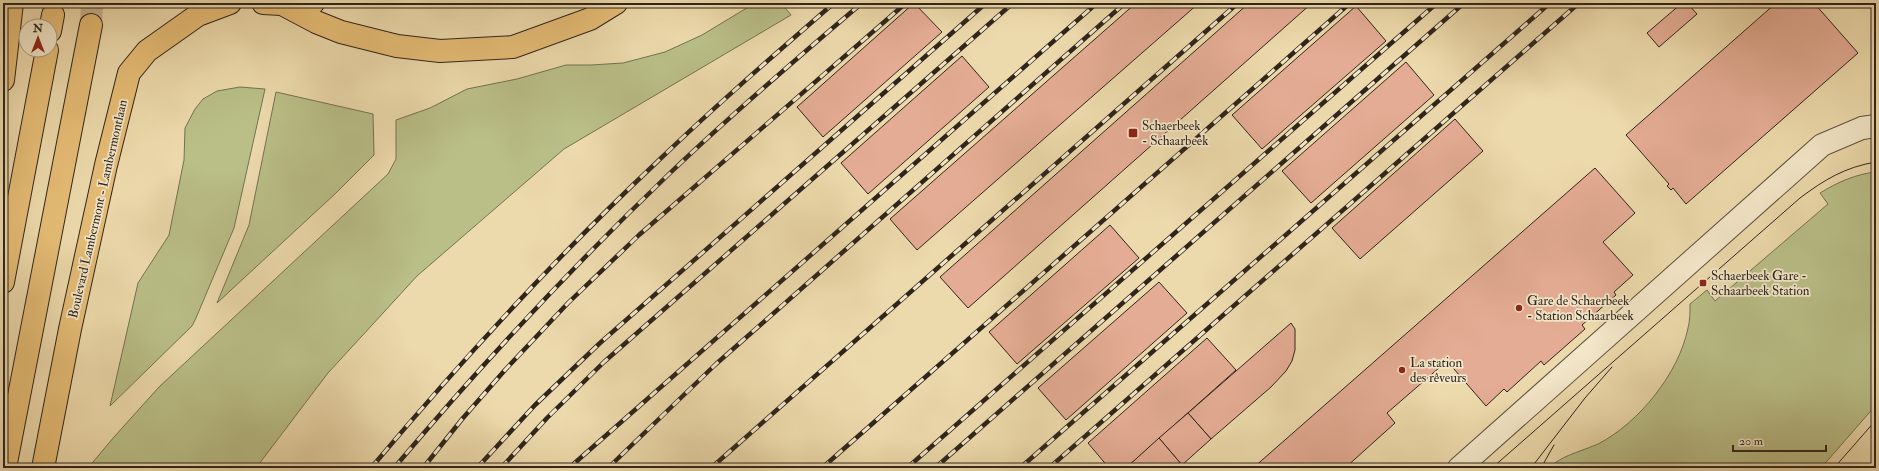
<svg xmlns="http://www.w3.org/2000/svg" width="1879" height="471" font-family="'IM FELL Double Pica',serif">
	<style>
		.green { fill: #babf88; stroke: #747252 }
		.building { fill: #e4ac94; stroke: #2f251d }
		.lines { fill: none; stroke-linecap: round; stroke-linejoin: round }
		.primary-tunnel { stroke: #c7b68f; stroke-width: 22; stroke-dasharray: 22 11; stroke-linecap: butt }
		.minor-casing { stroke: #5e5241; stroke-width: 24 }
		.primary-casing { stroke: #2f251d; stroke-width: 24 }
		.minor { stroke: #f3e7c9; stroke-width: 22 }
		.primary { stroke: #e6bd76; stroke-width: 22 }
		.tram { stroke: #2f251d; stroke-width: 1 }
		.rail-casing { stroke: #2f251d; stroke-width: 4.5 }
		.rail { stroke: #f3e7c9; stroke-width: 3; stroke-dasharray: 9; stroke-linecap: butt }
		.poi-dot { fill: #8f2418; stroke: #f3e7c9; stroke-width: 1.5 }
		.labels { text-anchor: middle; dominant-baseline: central; stroke-width: 3.5; stroke-linejoin: round; paint-order: stroke }
		.poi-label { font-size: 13px; fill: #2f251d; stroke: #f3e7c9; text-anchor: start }
		.street-label { font-size: 13px; fill: #2f251d; stroke: #f3e7c9 }
	</style>
	<rect width="100%" height="100%" fill="#eddaac"/>
	<filter id="stains"><feTurbulence type="fractalNoise" baseFrequency=".005" numOctaves="4"/><feColorMatrix values="0 0 0 0 .2 0 0 0 0 .09 0 0 0 0 .02 0 0 0 .5 -.17"/></filter>
	<radialGradient id="worn" r=".72"><stop offset=".6" stop-color="#630" stop-opacity="0"/><stop offset="1" stop-color="#630" stop-opacity=".3"/></radialGradient>
	<g class="green">
		<path d="M755,3H781L791,15L564,149L417,276L328,373L256,468H88L114,437L159,387L388,174L396,159V120L430,108L467,89L517,79L566,65H591L623,63L665,52L702,35Z"/>
		<path d="M240,87L265,89L234,228L196,318L192,326L110,406L138,283L169,235L184,160L185,128L195,109L203,99L217,91Z"/>
		<path d="M276,92L373,114L374,155L336,193L217,303L249,225Z"/>
		<path d="M1876,172V405L1821,468H1550C1557,457 1585,450 1598,444C1639,423 1679,373 1688,328C1690,321 1690,312 1690,304L1707,290L1715,301L1828,204L1820,193C1838,182 1856,174 1876,172Z"/>
	</g>
	<g class="building">
		<path d="M914,3L942,32L823,137L797,107Z"/>
		<path d="M1136,3H1199L917,250L890,219Z"/>
		<path d="M1249,3H1312L968,308L940,277Z"/>
		<path d="M1682,3H1687L1697,14L1659,47L1647,33Z"/>
		<path d="M1776,3H1814L1858,53L1686,204L1673,188L1671,190L1667,186L1669,184L1626,135Z"/>
		<path d="M1356,6L1386,41L1262,149L1232,115Z"/>
		<path d="M962,56L989,87L868,194L841,163Z"/>
		<path d="M1406,62L1434,95L1311,203L1282,171Z"/>
		<path d="M1455,119L1483,151L1360,259L1332,228Z"/>
		<path d="M1595,168L1635,213L1603,242L1633,275L1614,292L1616,295L1582,325L1585,329L1544,365L1541,361L1507,392L1504,389L1486,406L1447,361L1387,413L1395,423L1345,468H1332L1329,464L1325,468H1253Z"/>
		<path d="M1110,225L1139,258L1017,364L989,332Z"/>
		<path d="M1159,282L1187,313L1066,420L1038,388Z"/>
		<path d="M1291,323L1295,329V350L1292,361L1286,371L1271,387L1211,439L1188,413Z"/>
		<path d="M1207,338L1236,370L1126,468H1109L1088,443Z"/>
		<path d="M1188,413L1211,439L1182,465L1159,438Z"/>
		<path d="M1159,438L1182,465L1178,468H1126Z"/>
	</g>
	<g class="lines">
		<path class="primary-tunnel" d="M91,25L92,3"/>
		<defs>
			<path id="minor" d="M1459,468L1822,145L1862,128L1876,126"/>
			<g id="primary">
				<path d="M263,3L300,5L313,3"/>
				<path d="M282,4L316,22L341,32L397,46L440,51L513,47L590,19L616,3"/>
				<path d="M50,31L53,15"/>
				<path d="M3,80L12,3"/>
				<path d="M3,282L47,50"/>
				<path d="M5,468L91,25"/>
				<path d="M43,468L70,329L106,165L129,73L147,51L198,15L230,3"/>
			</g>
		</defs>
		<use href="#minor" class="minor-casing"/>
		<use href="#primary" class="primary-casing"/>
		<use href="#minor" class="minor"/>
		<use href="#primary" class="primary"/>
		<g class="tram">
			<path d="M1492,468L1800,198C1824,180 1845,167 1876,162"/>
			<path d="M1531,468L1585,398L1612,367"/>
			<path d="M1541,468L1554,445"/>
			<path d="M1834,468L1876,420"/>
		</g>
		<defs>
			<g id="rail">
				<path d="M371,468C461,361 555,258 657,162C714,107 774,55 834,3"/>
				<path d="M394,468C480,366 572,267 668,175C731,115 796,59 862,3"/>
				<path d="M423,468L463,418L505,370L568,303L639,235L906,3"/>
				<path d="M477,468L535,405L600,343L986,3"/>
				<path d="M501,468L547,418L604,362L1013,3"/>
				<path d="M569,468L1097,3"/>
				<path d="M608,468L716,364L1125,3"/>
				<path d="M711,468L1238,3"/>
				<path d="M822,468L1350,3"/>
				<path d="M907,468L1437,3"/>
				<path d="M935,468L1464,3"/>
				<path d="M1020,468L1550,3"/>
				<path d="M1049,468L1579,3"/>
			</g>
		</defs>
		<use href="#rail" class="rail-casing"/>
		<use href="#rail" class="rail"/>
	</g>
	<g class="poi-dot">
		<rect x="1128" y="128" width="10" height="10" rx="2"/>
		<rect x="1699" y="279" width="8" height="8" rx="2"/>
		<circle cx="1519" cy="308" r="4"/>
		<circle cx="1402" cy="370" r="4"/>
	</g>
	<g class="labels">
		<g class="poi-label">
			<text x="1142" y="126">Schaerbeek<tspan x="1142" dy="15">- Schaarbeek</tspan></text>
			<text x="1711" y="276">Schaerbeek Gare -<tspan x="1711" dy="15">Schaarbeek Station</tspan></text>
			<text x="1527" y="301">Gare de Schaerbeek<tspan x="1527" dy="15">- Station Schaarbeek</tspan></text>
			<text x="1410" y="363">La station<tspan x="1410" dy="15">des rêveurs</tspan></text>
		</g>
		<g class="street-label">
			<text transform="translate(98 209) rotate(-77)">Boulevard Lambermont - Lambermontlaan</text>
		</g>
	</g>
	<rect width="1879" height="471" fill="none" stroke="#eddaac" stroke-width="16"/>
	<rect x="4" y="4" width="1871" height="463" fill="none" stroke="#2f251d" stroke-width="2"/>
	<rect x="8" y="8" width="1863" height="455" fill="none" stroke="#2f251d"/>
	<g transform="translate(38 38)"><circle r="19" fill="#f3e7c9" stroke="#a59984"/>
	<path d="M0-3L7 15L0 10L-7 15Z" fill="#8f2418"/>
	<text y="-6" font-size="11" font-weight="bold" text-anchor="middle" fill="#2f251d">N</text>
	</g>
	<path d="M1733 445v6h93v-6" fill="none" stroke="#2f251d" stroke-width="2"/>
	<text x="1739" y="445" font-size="12" fill="#2f251d" stroke="#f3e7c9" stroke-width="3" paint-order="stroke">20 m</text>
	<rect width="100%" height="100%" filter="url(#stains)"/>
	<rect width="100%" height="100%" fill="url(#worn)"/>
</svg>
